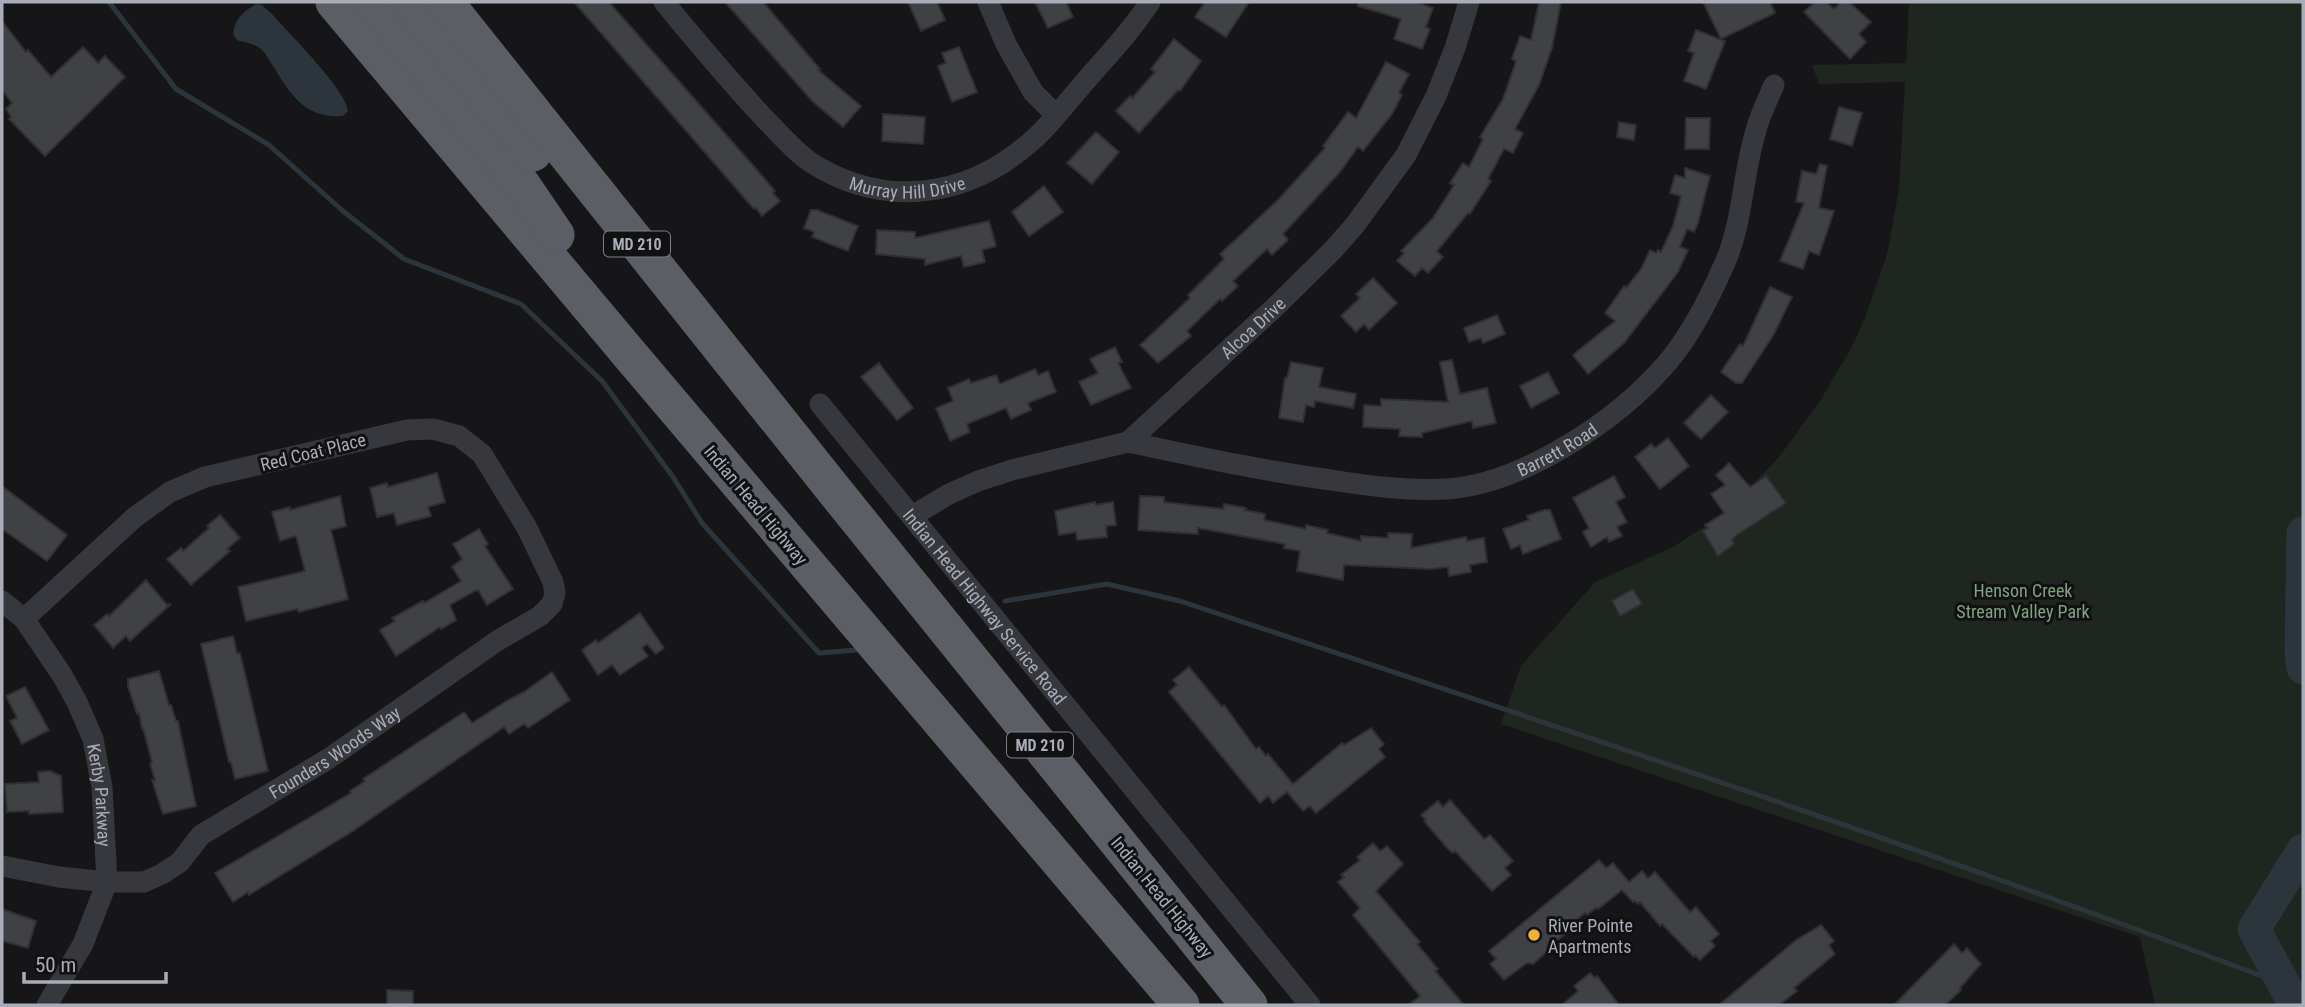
<svg xmlns="http://www.w3.org/2000/svg" width="2305" height="1007" font-family="'Roboto Condensed',sans-serif">
	<style>
		.green { fill: #1e261f }
		.water { fill: #2c353c }
		.lines { fill: none; stroke-linecap: round; stroke-linejoin: round }
		.stream { stroke: #2c353c; stroke-width: 5 }
		.river { stroke: #2c353c; stroke-width: 33 }
		.building { fill: #404145; stroke: #303034; stroke-width: 2 }
		.minor { stroke: #37383d; stroke-width: 21 }
		.trunk { stroke: #5b5e65; stroke-width: 37 }
		.poi-dot { fill: #f2b134; stroke: #111113; stroke-width: 2.5 }
		.labels { text-anchor: middle; dominant-baseline: central; stroke-width: 6; stroke-linejoin: round; paint-order: stroke }
		.shield { fill: #111113; stroke: #7b7e86; stroke-width: 2 }
		.shield-label { font-size: 16px; font-weight: bold; fill: #a8adb8 }
		.street-label { font-size: 18px; fill: #a8adb8; stroke: #111113 }
		.park-label { font-size: 18px; fill: #7fa381; stroke: #111113 }
		.poi-label { font-size: 18px; fill: #a8adb8; stroke: #111113; text-anchor: start }
	</style>
	<rect width="100%" height="100%" fill="#161618"/>
	<path class="green" d="M1909,2H2303V1005H2155L2140,937L1501,724L1521,666L1595,582L1673,547L1707,525L1731,506L1779,457L1820,401L1851,348L1865,318L1887,254L1899,189L1905,82L1819,84L1812,65L1906,63Z"/>
	<path class="water" d="M256,4L262,5L272,14C289,34 345,88 348,111L343,116C307,119 291,96 275,69C271,63 267,55 262,50C255,43 245,43 237,40L233,34C235,18 243,12 256,4Z"/>
	<g class="lines">
		<g class="stream">
			<path d="M109,2L176,89L269,145L343,211L404,259L521,304L602,381L673,477L702,523L819,653L856,650"/>
			<path d="M1005,601L1107,584L1180,601C1550,724 1920,846 2285,985"/>
		</g>
		<g class="river">
			<path d="M2303,533L2301,652L2303,668"/>
			<path d="M2295,1005L2254,929L2303,850"/>
		</g>
	</g>
	<g class="building">
		<path d="M574,2H609L751,163L775,191L773,193L780,201L762,216L756,208L754,209Z"/>
		<path d="M725,2H763L820,69L818,70L861,106L843,127L812,101Z"/>
		<path d="M908,2H937L945,20L921,31Z"/>
		<path d="M1035,2H1066L1073,17L1048,28Z"/>
		<path d="M1205,2H1249L1226,37L1195,17Z"/>
		<path d="M1358,2H1417L1433,8L1426,27L1430,29L1422,49L1394,39L1401,19L1358,6Z"/>
		<path d="M1539,2H1561L1552,48L1539,85L1515,129L1523,133L1513,153L1504,149L1488,179L1491,181L1470,214L1468,213L1437,251L1443,257L1428,273L1422,268L1415,276L1397,261L1404,253L1401,251L1433,218L1454,185L1450,183L1463,163L1469,167L1483,139L1480,137L1503,99L1516,61L1512,59L1520,36L1531,40Z"/>
		<path d="M1703,2H1770L1775,13L1721,39Z"/>
		<path d="M1815,2H1826L1834,9L1841,2H1849L1871,22L1859,34L1866,42L1850,59L1804,12Z"/>
		<path d="M2,21L26,52L28,50L51,77L83,47L98,63L105,56L125,77L45,156L9,119L11,117L6,109L12,103L2,90Z"/>
		<path d="M1696,30L1725,41L1706,89L1684,81L1694,53L1688,51Z"/>
		<path d="M1174,39L1201,61L1180,91L1178,90L1139,133L1116,111L1130,96L1132,98L1155,72L1151,69Z"/>
		<path d="M959,47L977,92L952,102L938,66L946,63L942,53Z"/>
		<path d="M1386,62L1409,74L1399,93L1402,95L1392,114L1363,151L1358,147L1340,172L1283,234L1288,240L1272,255L1267,249L1233,281L1238,286L1222,301L1220,299L1187,331L1191,336L1158,363L1140,345L1190,298L1188,295L1224,259L1220,254L1278,200L1325,148L1323,146L1348,112L1356,118Z"/>
		<path d="M1839,107L1862,113L1852,146L1830,139Z"/>
		<path d="M883,114L925,117L923,144L882,141Z"/>
		<path d="M1686,118H1710L1709,149H1685Z"/>
		<path d="M1619,122L1636,125L1634,140L1617,137Z"/>
		<path d="M1096,132L1119,152L1092,184L1067,163Z"/>
		<path d="M1820,164L1827,166L1819,208L1834,211L1819,255L1809,251L1803,269L1780,261L1804,203L1796,202L1802,171L1816,174Z"/>
		<path d="M1685,168L1710,176L1698,223L1694,232L1687,229L1680,247L1688,250L1678,272L1624,343L1588,374L1573,355L1615,321L1605,313L1624,286L1626,288L1641,269L1650,250L1656,253L1658,250L1661,252L1673,226L1681,196L1670,193L1675,175L1685,178Z"/>
		<path d="M1044,186L1063,212L1029,236L1012,212Z"/>
		<path d="M811,210H817L858,226L848,251L812,237L814,232L804,228Z"/>
		<path d="M989,221L996,246L982,250L985,262L964,267L961,256L925,265V259L876,254L877,230L915,232V238Z"/>
		<path d="M1373,278L1397,303L1369,330L1364,324L1356,332L1341,316L1360,298L1356,294Z"/>
		<path d="M1770,287L1792,297L1774,334L1742,383H1736L1721,372L1740,344L1743,346Z"/>
		<path d="M1497,315L1505,334L1483,343L1481,338L1469,342L1464,328Z"/>
		<path d="M1115,347L1122,362L1118,363L1131,388L1091,405L1079,382L1098,373L1090,359Z"/>
		<path d="M1452,360L1460,394L1487,388L1496,423L1473,428L1472,421L1422,433V437L1399,436L1400,429L1363,427L1364,405L1381,406V399L1448,402L1440,362Z"/>
		<path d="M1291,362L1323,368L1319,387L1356,394L1353,408L1315,401L1314,407L1306,405L1303,422L1279,418L1285,378H1287Z"/>
		<path d="M879,363L913,408L897,420L861,377Z"/>
		<path d="M1035,369L1038,375L1048,371L1056,392L1028,403L1031,410L1011,419L1006,408L967,424L970,432L950,441L936,408L953,401L948,388L969,379L971,383L996,375L1000,384Z"/>
		<path d="M1548,372L1559,393L1531,408L1520,386Z"/>
		<path d="M1711,395L1728,412L1701,439L1684,423Z"/>
		<path d="M1668,438L1689,466L1660,489L1635,457L1651,444L1655,448Z"/>
		<path d="M1729,463L1750,487L1766,476L1786,503L1737,535L1732,540L1734,544L1718,556L1703,531L1708,528L1705,525L1724,513L1711,494L1725,485L1716,475Z"/>
		<path d="M437,473L445,502L428,507L431,516L397,525L394,513L377,517L370,488L387,483L388,487Z"/>
		<path d="M1614,476L1625,497L1616,502L1627,522L1617,527L1622,536L1609,542L1607,537L1591,547L1583,532L1589,528L1573,498Z"/>
		<path d="M2,486L67,535L47,561L2,529Z"/>
		<path d="M340,496L346,526L331,530L348,599L299,612L297,609L246,621L238,587L305,571L296,536L280,541L272,512L290,507V510Z"/>
		<path d="M1140,496L1164,497V502L1223,509L1224,504L1246,508L1245,510L1265,514L1264,520L1306,529V525L1328,530L1327,533L1361,541V536L1388,538V533L1412,534L1411,548L1466,537L1467,541L1484,538L1487,562L1470,565L1471,572L1449,576L1448,567L1431,569L1344,565L1343,580L1297,571L1300,551L1284,548L1285,544L1198,528V534L1138,530Z"/>
		<path d="M1095,502L1096,505L1113,502L1116,525L1106,526L1107,537L1077,540L1076,532L1059,535L1055,511Z"/>
		<path d="M1544,510H1550L1561,539L1523,554L1520,545L1511,549L1503,529L1529,520L1527,516Z"/>
		<path d="M220,515L240,538L227,549L230,551L191,585L167,559L181,548L183,551L209,528L207,526Z"/>
		<path d="M479,529L488,544L485,546L513,589L487,605L478,590L475,591L450,605L456,620L441,629L440,627L396,656L380,630L395,621L392,618L423,601L424,603L461,581L452,567L462,559L453,544Z"/>
		<path d="M146,580L167,605L171,604L130,641L126,636L113,648L94,625L107,614L109,616Z"/>
		<path d="M1633,589L1642,604L1620,616L1612,601Z"/>
		<path d="M640,613L664,648L656,654L647,644L642,648L648,656L620,675L612,665L598,675L582,650L596,640L598,643Z"/>
		<path d="M233,636L237,653H240L268,771L235,779L231,762H229L201,644Z"/>
		<path d="M1189,667L1222,707L1224,705L1256,749L1259,747L1266,756L1268,754L1293,784L1342,743L1344,745L1371,728L1384,744L1379,749L1385,757L1316,813L1310,806L1303,811L1287,792L1273,803L1268,796L1260,803L1169,692L1177,685L1173,680Z"/>
		<path d="M159,671L169,705H171L176,721H178L196,806L163,814L152,780H155L150,764L152,762L143,728L142,729L139,713L137,714L128,686V679Z"/>
		<path d="M552,672L570,700L528,728L524,724L509,734L504,727L353,831L249,895L248,892L233,902L215,873L351,793L350,791L365,781L363,779L464,712L472,723L508,700L524,692Z"/>
		<path d="M25,687L49,730L22,744L10,721L17,718L6,696Z"/>
		<path d="M50,771L61,776L63,812L29,814V811L7,812L5,784L39,782L38,772Z"/>
		<path d="M1450,800L1484,839L1490,835L1513,861L1505,868L1511,875L1492,891L1455,851L1453,853L1448,849L1424,821L1426,820L1421,815L1438,801L1443,807Z"/>
		<path d="M1373,843L1380,851L1387,846L1403,864L1376,891L1420,942L1417,944L1438,969L1435,971L1464,1005H1408L1420,996L1353,915L1360,908L1338,882L1344,877L1341,875L1360,860L1357,857Z"/>
		<path d="M1599,860L1606,868L1613,863L1629,882L1642,871L1648,878L1655,872L1690,912L1696,907L1719,934L1711,941L1715,946L1700,960L1695,955L1694,957L1662,924L1660,926L1640,902L1638,904L1635,901L1633,902L1622,890L1598,909L1596,908L1587,915L1585,913L1562,932L1564,935L1554,943L1556,944L1533,964L1527,963L1504,980L1490,964L1496,959L1489,951Z"/>
		<path d="M2,909L36,921L28,948L2,941Z"/>
		<path d="M1821,925L1834,941L1829,945L1835,954L1794,988L1797,991L1779,1005H1719L1796,940Z"/>
		<path d="M1954,944L1962,953L1967,948L1981,964L1960,988L1961,990L1945,1005H1894Z"/>
		<path d="M1590,973L1595,978L1597,976L1619,1005H1562L1578,991L1574,986Z"/>
		<path d="M387,990L413,991V1005H387Z"/>
	</g>
	<g class="lines">
		<g class="minor">
			<path id="s1" d="M664,2C696,41 729,80 764,118C779,133 793,150 810,162C885,210 969,198 1034,139C1052,123 1067,102 1083,84C1106,57 1131,32 1150,2"/>
			<path d="M988,2L1006,44L1033,92L1056,115"/>
			<path id="s2" d="M820,404L1310,1005"/>
			<path id="s3" d="M1128,442C1195,456 1263,471 1331,480C1369,486 1407,491 1446,489C1523,484 1618,420 1667,363C1690,336 1709,299 1723,267C1743,225 1742,178 1755,134C1759,117 1767,101 1774,85"/>
			<path id="s4" d="M912,516L949,494L978,481L1012,470L1128,442L1273,309L1333,250L1355,225L1406,155L1436,96L1455,48L1469,2"/>
			<path id="s5" d="M2,601L24,619L62,675L77,702L93,739L102,787L107,882L83,944L47,1005"/>
			<path id="s6" d="M2,866L59,877L107,882H144L162,874L180,862L201,835L328,759L497,641L540,616L552,604L555,593L553,582L527,528L482,454L459,436L433,429L407,430L205,477L170,492L135,517L24,619"/>
		</g>
		<g class="trunk">
			<path d="M334,2L631,356L1181,1005"/>
			<path d="M373,2L520,182L556,235"/>
			<path d="M409,2L533,153"/>
			<path d="M445,2L830,485L1249,1005"/>
		</g>
	</g>
	<circle class="poi-dot" cx="1534" cy="935" r="7"/>
	<g class="labels">
		<g class="shield">
			<rect x="604" y="231.5" width="66" height="25" rx="5"/>
			<rect x="1007" y="732.5" width="66" height="25" rx="5"/>
		</g>
		<g class="shield-label">
			<text x="637" y="244">MD 210</text>
			<text x="1040" y="745">MD 210</text>
		</g>
		<g class="street-label">
			<text stroke="none"><textPath href="#s1" startOffset="320">Murray Hill Drive</textPath></text>
			<text stroke="none"><textPath href="#s4" startOffset="399">Alcoa Drive</textPath></text>
			<text stroke="none"><textPath href="#s3" startOffset="441">Barrett Road</textPath></text>
			<text transform="translate(313 452) rotate(-14)">Red Coat Place</text>
			<text transform="translate(756 505) rotate(50)">Indian Head Highway</text>
			<text stroke="none"><textPath href="#s2" startOffset="261">Indian Head Highway Service Road</textPath></text>
			<text stroke="none"><textPath href="#s6" startOffset="376">Founders Woods Way</textPath></text>
			<text stroke="none"><textPath href="#s5" startOffset="224">Kerby Parkway</textPath></text>
			<text transform="translate(1162 897) rotate(51)">Indian Head Highway</text>
		</g>
		<g class="park-label">
			<text x="2023" y="590">Henson Creek<tspan x="2023" dy="21">Stream Valley Park</tspan></text>
		</g>
		<g class="poi-label">
			<text x="1548" y="925">River Pointe<tspan x="1548" dy="21">Apartments</tspan></text>
		</g>
	</g>
	<rect width="2305" height="1007" fill="none" stroke="#a8adb8" stroke-width="7"/>
	<path d="M24 972v10h142v-10" fill="none" stroke="#a8adb8" stroke-width="3.5"/>
	<text x="35" y="972" font-size="21" fill="#a8adb8" stroke="#111113" stroke-width="5" paint-order="stroke">50 m</text>
</svg>
